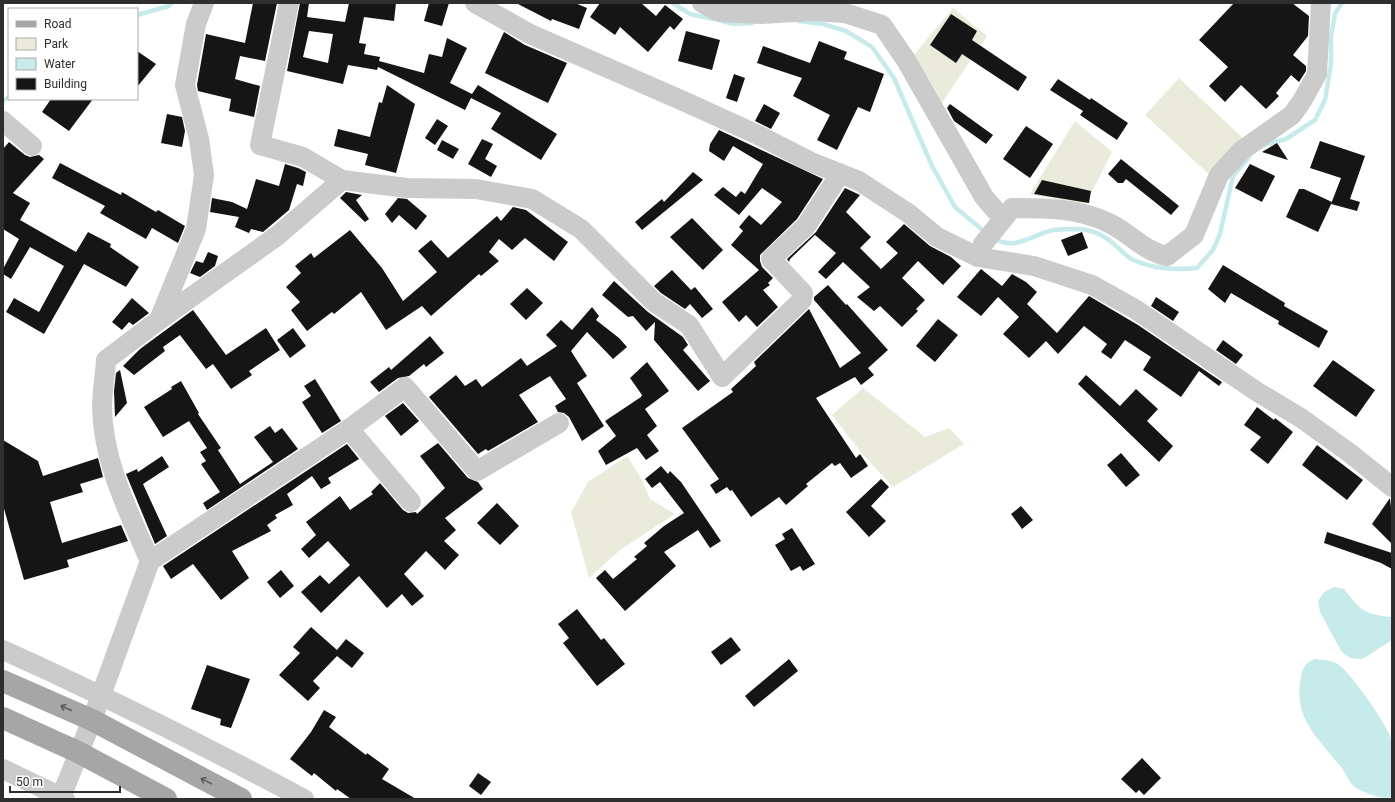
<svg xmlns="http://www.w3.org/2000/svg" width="1395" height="802" font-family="Roboto,sans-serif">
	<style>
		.green { fill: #eaebdb }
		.water { fill: #c7ebeb }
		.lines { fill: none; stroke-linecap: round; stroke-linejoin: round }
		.stream { stroke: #c7ebeb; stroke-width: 4.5 }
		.building { fill: #151515; fill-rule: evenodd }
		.minor { stroke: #cbcbcb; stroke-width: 20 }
		.major { stroke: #a6a6a6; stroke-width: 22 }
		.oneway { stroke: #5e5e5e }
	</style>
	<rect width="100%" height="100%" fill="#fff"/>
	<g class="green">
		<path d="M953,8L987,36L941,104L938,95L914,55Z"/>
		<path d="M1179,78L1248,143L1214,179L1145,115Z"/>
		<path d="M1075,121L1112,152L1085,205L1030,194Z"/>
		<path d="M863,388L925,437L949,428L964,444L893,487L860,451L832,415Z"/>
		<path d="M627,456L642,480L650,499L675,514L620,550L589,578L571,512L588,482Z"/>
	</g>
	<g class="water">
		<path d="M1334,587L1344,589C1362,612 1364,614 1392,617V640L1366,657L1361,659L1350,658L1341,651L1320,612L1318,601L1324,592Z"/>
		<path d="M1315,659C1324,660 1332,660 1339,665C1351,673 1389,727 1392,741C1395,753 1392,782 1392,797C1382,800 1364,793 1355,787C1348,782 1346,773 1341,767C1318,738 1292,717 1301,677C1302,668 1307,661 1315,659Z"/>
	</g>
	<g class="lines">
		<g class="stream">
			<path d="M673,3L690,14L713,19"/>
			<path d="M137,15L169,6L172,3"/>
			<path d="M722,21L734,24L752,23"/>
			<path d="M798,21L823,24L846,31L872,47L894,78L932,166L955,207L985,232"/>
			<path d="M3,101L9,97"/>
			<path d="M1264,145L1286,139L1315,120L1325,100L1331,64V37L1335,13L1342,3"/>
			<path d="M993,238C1016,252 1032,234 1054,230C1062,229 1071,229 1079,229C1093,230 1107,237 1117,247C1121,250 1126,256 1131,259C1151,269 1176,270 1197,268L1213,250L1220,234L1233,176L1249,157"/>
		</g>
	</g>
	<g class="building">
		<path d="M253,3H277L265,61L240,56L235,79L260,86L254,117L229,111L231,99L198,91L197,85L206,34L245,43Z"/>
		<path d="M300,3H309L307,17L345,22L349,3H396L394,21L364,17L359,43L366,44L364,54L380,57L379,61L424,73L429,54L442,57L447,38L467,48L450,83L472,94L478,85L557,134L541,160L491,129L501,113L471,98L465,110L378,67L377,70L348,65L343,84L287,71ZM309,31L333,34L328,63L303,57Z"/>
		<path d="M429,3H449L442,26L424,21Z"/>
		<path d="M516,3H575L587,8L579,29L552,19L551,21Z"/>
		<path d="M600,3H641L656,16L665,5L683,19L674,30L670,26L648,52L620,27L615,35L590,17Z"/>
		<path d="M1234,3H1292L1309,16L1308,36L1293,55L1306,66V71L1299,82L1291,75L1276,93L1279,96L1266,109L1241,85L1225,102L1209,86L1228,67L1199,40Z"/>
		<path d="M951,14L977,31L972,40L1027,77L1018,91L962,54L956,63L930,45Z"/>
		<path d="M686,31L720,40L712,70L678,61Z"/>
		<path d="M504,32L525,45L567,63L548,103L485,73Z"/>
		<path d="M819,41L847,52L844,59L884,74L870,112L858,107L837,150L817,140L830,115L793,96L802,78L757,63L763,46L810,63Z"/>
		<path d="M137,51L156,64L137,87Z"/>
		<path d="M734,74L745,78L737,102L726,98Z"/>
		<path d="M1058,79L1090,100L1091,98L1128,123L1117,140L1080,115L1083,111L1050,90Z"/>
		<path d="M387,85L415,104L396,173L365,165L368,154L334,146L338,129L370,137L379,102L382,103Z"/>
		<path d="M51,99H93L69,131L42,112Z"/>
		<path d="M764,104L780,113L771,129L755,121Z"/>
		<path d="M950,104L993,135L986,144L954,121L947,108Z"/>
		<path d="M167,114L182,117L185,131L182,147L161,143Z"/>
		<path d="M437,119L448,126L435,145L425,138Z"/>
		<path d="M1026,126L1053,144L1030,178L1003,159Z"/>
		<path d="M719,130L823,179L797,219L760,255V261L762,267L773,278L768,283L770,285L763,290L778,307L757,327L746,315L739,322L722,302L759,270L731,245L743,231L739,227L749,215L761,225L782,202L762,188L739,215L714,195L723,187L736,197L741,191L745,194L763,164L733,146L724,161L709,151L710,144Z"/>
		<path d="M482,139L493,144L485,159L497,166L491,177L468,164Z"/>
		<path d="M442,140L459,149L453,159L437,150Z"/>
		<path d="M1320,141L1365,156L1350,199L1360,202L1357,211L1331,204L1341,178L1310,168Z"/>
		<path d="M9,142L25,155L30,157L39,155L44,159L13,193L30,203L20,220L76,252L88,232L111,244L110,247L139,267L126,287L84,264L44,334L6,312L14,298L39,312L64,266L30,247L11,279L3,274V269L19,239L3,229V149Z"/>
		<path d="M1277,143L1288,160L1262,152Z"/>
		<path d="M1121,159L1179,206L1171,215L1126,179L1123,183H1118L1108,174Z"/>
		<path d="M60,163L121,195L122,192L156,212L158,210L185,226L178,243L152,228L146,239L100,213L105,206L52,178Z"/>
		<path d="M285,164L298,168L306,172L303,186L297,184L289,210L263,232L251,229L249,233L235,227L239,217L210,212L212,198L232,202L247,209L256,179L279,186Z"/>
		<path d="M1250,164L1275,176L1262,202L1235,188Z"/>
		<path d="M693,172L703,180L642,230L635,222L662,199L664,202Z"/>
		<path d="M1042,180L1091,191L1089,203L1034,194Z"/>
		<path d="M845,188L860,195L846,212L871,237L860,248L881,269L898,253L886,242L904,224L930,246L951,257L961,266L943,285L918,261L902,278L925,300L916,309L918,311L902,327L880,306L874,311L857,297L870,287L843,262L826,279L818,272L836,253L815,235L790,259L789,262L787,259L816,232Z"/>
		<path d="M1299,189H1304L1332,202L1318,232L1286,217Z"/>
		<path d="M346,192L362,195L356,200L369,219L365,222L340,198Z"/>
		<path d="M398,198L407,199L427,216L416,230L399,215L392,223L385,214Z"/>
		<path d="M513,207L526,210L568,242L554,261L525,238L512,250L499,239L489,252L499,261L481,276L479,274L431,316L422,306L386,330L361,292L334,314L332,312L307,331L291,310L300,302L286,287L301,273L295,266L311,253L314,258L350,230L382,268L403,301L437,272L418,251L431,240L448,258L497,216L501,221Z"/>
		<path d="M692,218L723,250L703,270L670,237Z"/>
		<path d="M1082,232L1088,248L1068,256L1061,240Z"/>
		<path d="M208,252L218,256L215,266L200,277L190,273L196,261L203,263Z"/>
		<path d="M1223,265L1285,303L1284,306L1328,331L1319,348L1278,324L1279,321L1231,293L1225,303L1208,289Z"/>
		<path d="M981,269L1002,286L1012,274L1026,282L1037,292L1027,304L1057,333L1089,296L1138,325L1222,382L1219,386L1199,371L1181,397L1143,370L1151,357L1125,340L1111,359L1101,352L1107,344L1084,326L1058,354L1046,341L1029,358L1003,334L1019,317L998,297L981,316L957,297Z"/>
		<path d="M672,270L691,290L695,287L713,309L702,318L690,304L685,309L661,293L654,286Z"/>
		<path d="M614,281L648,312L683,337L688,345L683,350L710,381L698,391L654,340L655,322L646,331L633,316L628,317L602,295Z"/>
		<path d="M828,285L846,305L847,304L888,350L868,368L874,375L861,385L855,377L816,398L856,458L860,454L868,466L851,478L840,463L835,466L832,463L806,484L808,486L786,505L779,497L751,517L732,490L730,491L727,487L716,494L710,485L719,479L682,428L733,392L731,389L756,366L754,362L809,309L840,368L861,353L814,300V297Z"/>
		<path d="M527,288L543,303L526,320L510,304Z"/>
		<path d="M1156,297L1179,312L1173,321L1151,306Z"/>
		<path d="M132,298L149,313L133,325L129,322L122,330L112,322Z"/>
		<path d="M592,307L599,316L596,320L619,338L627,347L613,359L587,332L571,351L587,376L577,383L604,426L582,441L569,417L564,413L558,412L555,406L566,399L550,376L519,395L538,422L488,451L486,449L478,454L429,397L456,375L465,386L476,379L482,387L521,358L527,366L557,346L546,335L561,320L572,330Z"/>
		<path d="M193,310L226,355L266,328L280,350L249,371L252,375L231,389L213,364L206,369L180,335L163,347L165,351L134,375L123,366L140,349Z"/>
		<path d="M938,319L958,335L935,362L916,346Z"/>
		<path d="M293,328L306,346L290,358L277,340Z"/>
		<path d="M430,336L444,353L426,367L424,364L409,376L398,378L379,392L370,382L389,367L391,370Z"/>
		<path d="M1223,340L1243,355L1236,364L1216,350Z"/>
		<path d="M1333,360L1375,390L1356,417L1313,386Z"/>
		<path d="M647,362L669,391L645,409L657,426L647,435L659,451L646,460L637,448L606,465L598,451L616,436L605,421L641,397L642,395L630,378Z"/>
		<path d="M120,370L127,403L115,417L114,391L116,373Z"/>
		<path d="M1086,375L1120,406L1136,389L1158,409L1147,421L1173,446L1159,462L1078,384Z"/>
		<path d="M315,379L341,421L322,433L302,402L311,396L304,386Z"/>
		<path d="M181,381L199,413L198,414L221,448L218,450L240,484L273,462L254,437L270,426L275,433L282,428L298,449L207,510L203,503L220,492L201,464L206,461L200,452L207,448L189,421L163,437L144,407L172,389L171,387Z"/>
		<path d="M403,403L419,421L401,436L385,416Z"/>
		<path d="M1257,407L1274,420L1275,418L1293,432L1268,464L1250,450L1261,437L1244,425Z"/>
		<path d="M3,440L38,461L43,476L98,458L103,477L80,484L83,492L50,502L62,543L121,525L128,541L67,560L69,567L24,580L3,505Z"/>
		<path d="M438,443L468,478L478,482L483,489L445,518L456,530L444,541L459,555L445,570L426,551L404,574L424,596L412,606L402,594L387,608L359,576L321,613L301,592L320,575L329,584L350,565L328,541L309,558L301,549L316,535L306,522L340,496L350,510L373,494L371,492L380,483L403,510L408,513L416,512L417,514L445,488L420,456Z"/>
		<path d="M347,444L359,459L328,478L331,483L321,489L312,476L287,494L293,505L275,515L277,518L267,525L271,531L232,551L249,578L221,600L193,564L171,579L163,566Z"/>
		<path d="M1317,445L1363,480L1347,500L1302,465Z"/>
		<path d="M1121,453L1140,475L1126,487L1107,465Z"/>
		<path d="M162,456L169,467L143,484L167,536L155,544L126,474L137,469L138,472Z"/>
		<path d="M661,466L668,474L670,471L681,482L721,541L710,548L698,530L664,552L676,566L625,611L596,578L605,570L613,579L637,559L634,557L647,546L644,543L664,526L684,513L660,482L652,488L645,479Z"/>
		<path d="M881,479L889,487L871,506L886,521L869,537L846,512Z"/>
		<path d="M1390,498L1392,517V544L1372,524Z"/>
		<path d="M497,503L519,526L500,545L477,523Z"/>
		<path d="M1021,506L1033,520L1022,529L1011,514Z"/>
		<path d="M792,528L815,564L803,571L800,566L791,571L775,545L785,539L782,534Z"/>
		<path d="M1327,532L1392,553V569L1381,563L1324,543Z"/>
		<path d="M281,570L294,586L280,598L267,582Z"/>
		<path d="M577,609L601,640L604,638L625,664L597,686L563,643L569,638L558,624Z"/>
		<path d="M311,627L337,650L346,639L364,653L352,668L337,656L313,681L320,688L308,701L279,675L300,653L293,647Z"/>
		<path d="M731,637L741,650L721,665L711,652Z"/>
		<path d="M789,659L798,671L754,707L745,696Z"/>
		<path d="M207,665L250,679L231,728L220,725L221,719L191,709Z"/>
		<path d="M324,710L336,717L329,727L366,755L367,753L389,769L382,779L416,799H351L337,789L336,791L314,773L312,776L290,759L311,732Z"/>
		<path d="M1142,758L1161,778L1144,795L1139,790L1136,793L1121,779Z"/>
		<path d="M478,773L491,782L481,795L469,786Z"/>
	</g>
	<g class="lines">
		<g class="minor">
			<path d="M289,3L260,145L303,157L342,180"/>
			<path d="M475,3L530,34L690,104L758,135L811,162L859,181L908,213L937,237L978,257L1034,266L1092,285L1135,309L1256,391L1301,418L1351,454L1392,487"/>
			<path d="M702,3L719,12L760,14L811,11L845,13L882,25L906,60L984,197L1003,219"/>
			<path d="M3,121L32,146"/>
			<path d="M978,257L983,244L1012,208C1044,208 1079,208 1109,223C1130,233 1143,251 1167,256L1194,235L1219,175L1241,151L1292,115L1302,101L1317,74L1321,3"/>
			<path d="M159,320L277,236L342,180L407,188L476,189L532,199L581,229L654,302L689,325L722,377L802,300L803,293L771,259L806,226L840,174"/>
			<path d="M349,429L411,502"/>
			<path d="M150,561L349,429L405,387L477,471L559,423"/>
			<path d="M3,650C105,696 205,746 304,799"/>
			<path d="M3,769L65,799"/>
			<path d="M61,797L92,720L150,561C129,513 103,462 102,408C102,392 105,376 106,360L159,320L196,229L204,175L199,139L185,85L196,24L204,3"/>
		</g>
		<g class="major">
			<path d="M3,681L92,720L241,799"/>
			<path d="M3,718L78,752L166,799"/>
		</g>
	</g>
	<defs><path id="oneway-shaft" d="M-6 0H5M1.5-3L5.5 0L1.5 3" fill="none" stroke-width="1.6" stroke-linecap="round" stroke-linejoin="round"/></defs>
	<g class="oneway">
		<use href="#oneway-shaft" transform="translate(66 708) rotate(-156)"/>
		<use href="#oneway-shaft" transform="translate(206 781) rotate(-152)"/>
	</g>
	<rect width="1395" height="802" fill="none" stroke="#2e2e2e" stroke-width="8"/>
	<rect x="8" y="8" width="130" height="92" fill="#ffffff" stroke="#ababab"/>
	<rect x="16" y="21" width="20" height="6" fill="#a6a6a6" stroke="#ababab"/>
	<text x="44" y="28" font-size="12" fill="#2e2e2e">Road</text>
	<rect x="16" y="38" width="20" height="12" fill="#eaebdb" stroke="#ababab"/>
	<text x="44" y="48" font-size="12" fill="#2e2e2e">Park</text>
	<rect x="16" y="58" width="20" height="12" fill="#c7ebeb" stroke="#ababab"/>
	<text x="44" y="68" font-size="12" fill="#2e2e2e">Water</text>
	<rect x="16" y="78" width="20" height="12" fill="#151515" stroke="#ababab"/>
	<text x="44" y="88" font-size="12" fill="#2e2e2e">Building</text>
	<path d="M10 786v6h110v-6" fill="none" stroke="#2e2e2e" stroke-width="2"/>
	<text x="16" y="786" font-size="12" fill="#2e2e2e" stroke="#ffffff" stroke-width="3" paint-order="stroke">50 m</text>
</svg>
